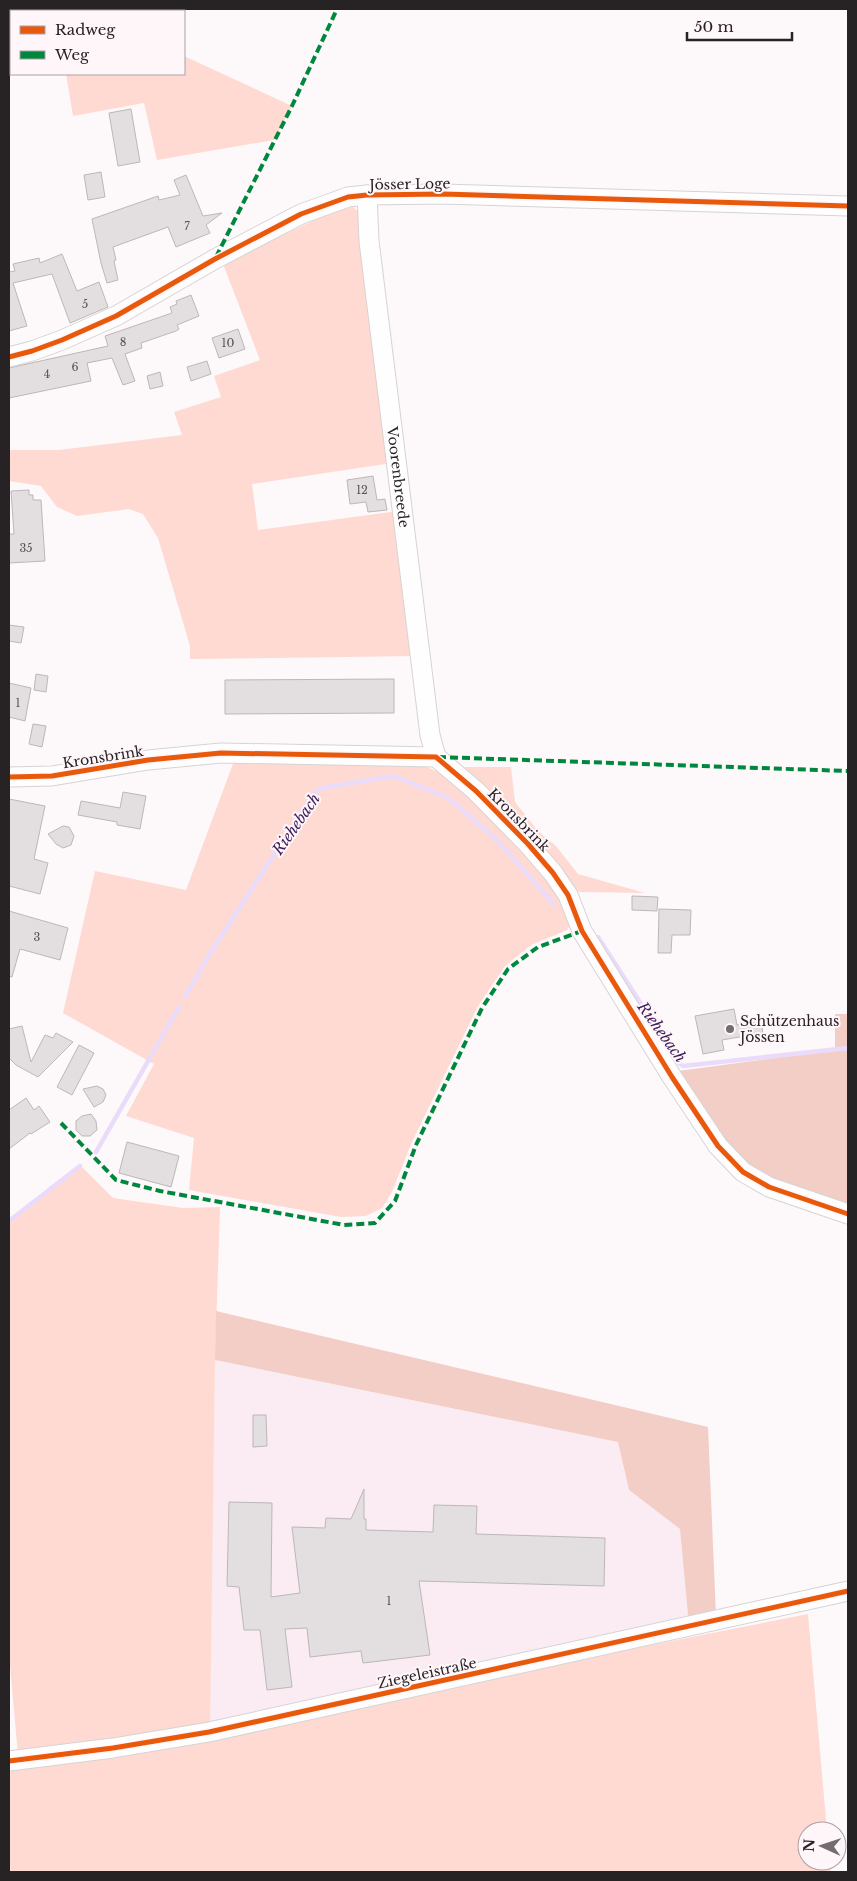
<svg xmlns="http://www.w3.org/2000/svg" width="857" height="1881" font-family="'Libre Baskerville',serif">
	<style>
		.built { fill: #faecf2 }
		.green { fill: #fedad2 }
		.forest { fill: #f2cec6 }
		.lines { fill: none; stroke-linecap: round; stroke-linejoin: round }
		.stream { stroke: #eadbfa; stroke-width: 4.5 }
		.building { fill: #e3dedf; stroke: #bcb7b8 }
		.minor-casing { stroke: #d7d3d5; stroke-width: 21 }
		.minor { stroke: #fffefe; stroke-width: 19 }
		.quiet { stroke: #00873e; stroke-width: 4; stroke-dasharray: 8 4; stroke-linecap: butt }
		.cycleway-casing { stroke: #fff6fa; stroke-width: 8 }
		.cycleway { stroke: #e8590c; stroke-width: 5 }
		.poi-dot { fill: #726d6f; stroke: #fff6fa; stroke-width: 2 }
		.labels { text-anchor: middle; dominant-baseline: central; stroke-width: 4; stroke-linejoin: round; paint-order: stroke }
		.number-label { font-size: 11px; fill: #565153 }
		.street-label { font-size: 14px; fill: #272224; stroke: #fff6fa }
		.poi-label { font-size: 14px; fill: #272224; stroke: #fff6fa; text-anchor: start }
		.water-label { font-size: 15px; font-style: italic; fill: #3d1d5a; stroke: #fff6fa }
	</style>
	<rect width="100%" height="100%" fill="#fdf8fa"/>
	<path class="built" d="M215,1360L618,1442L629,1490L680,1529L689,1626L209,1732Z"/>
	<g class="green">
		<path d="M184,56L292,106L274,140L157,160L144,103L73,116L66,74H184Z"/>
		<path d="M353,207L360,213L392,463L252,484L258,530L398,511L417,656L190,659V646L158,538L143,514L129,509L77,516L57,507L41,486L9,481V450H59L182,435L174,412L221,397L214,376L260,360L223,264L339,208Z"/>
		<path d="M237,753L414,761L453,779L536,864L566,909L571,924L567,930L531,945L505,966L478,1006L411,1144L392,1192L382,1208L366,1216L341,1217L189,1190L194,1138L126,1116L154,1064L63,1013L95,871L186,890Z"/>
		<path d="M461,767H511L515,802L538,831L556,846L578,874L645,893L579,892Z"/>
		<path d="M82,1167L113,1198L183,1208L220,1207L215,1360L210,1732L808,1614L827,1831H807V1861H830L831,1872H9V1763L18,1755L9,1654V1220Z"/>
	</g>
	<g class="forest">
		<path d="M835,1014H848V1207L756,1175L727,1145L678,1071L835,1050Z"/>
		<path d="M216,1311L708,1427L716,1616L689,1626L680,1529L629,1490L618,1442L215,1360Z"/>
	</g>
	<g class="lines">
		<g class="stream">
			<path d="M598,937L679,1063L683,1066L848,1048"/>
			<path d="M185,997L209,955L308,802L314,793L321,788L393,776L442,795L453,802L496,839L554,904"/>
			<path d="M96,1152L179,1007"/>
			<path d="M9,1221L80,1166"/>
		</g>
	</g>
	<g class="building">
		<path d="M131,109L140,162L118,166L109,113Z"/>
		<path d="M101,172L105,197L88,200L84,175Z"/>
		<path d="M186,175L203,216L222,213L206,225L210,233L176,247L168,227L113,247L116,260L114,261L118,280L107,283L101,263L92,219L158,196L159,200L180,195L174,180Z"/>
		<path d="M62,254L77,291L99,282L108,307L70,323L52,274L13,283L27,326L9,331V272L15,271L13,264L39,258L40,263Z"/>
		<path d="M191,295L199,316L177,325L179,329L176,331L141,343L142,348L125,354L135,381L123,385L112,358L87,363L91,381L9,398V368L108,346L105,336L172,313L170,307L177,304L176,301Z"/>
		<path d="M238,329L245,349L219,358L212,338Z"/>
		<path d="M207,361L211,374L191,381L187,367Z"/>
		<path d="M160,372L163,386L150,389L147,376Z"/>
		<path d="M373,476L377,500L385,499L387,510L368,512L366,502L350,504L347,480Z"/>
		<path d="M29,490V495H33V500H41L45,561L9,563V534H14L11,491Z"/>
		<path d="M9,625L24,627L21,643L9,641Z"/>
		<path d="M36,674L48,676L46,692L34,690Z"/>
		<path d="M394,679V713L225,714V680Z"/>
		<path d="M9,683L31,688L25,721L9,717Z"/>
		<path d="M33,724L46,726L42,747L29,744Z"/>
		<path d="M123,792L146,796L140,829L117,825V822L78,815L81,801L120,808Z"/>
		<path d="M9,799L45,806L34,859L48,863L40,894L9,886Z"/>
		<path d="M63,826L69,827L74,836L71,845L63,848L56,844L48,834Z"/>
		<path d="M632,896L658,897L657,911L632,910Z"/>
		<path d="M659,909L691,910L690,935H672L671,953H658Z"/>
		<path d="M9,911L68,928L60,960L20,949L12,977L9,976Z"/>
		<path d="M734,1009L737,1025L761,1021L763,1033L722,1040L724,1050L703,1054L695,1016Z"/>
		<path d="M22,1026L31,1062L45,1035L53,1038L56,1033L73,1042L38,1077L16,1065L9,1058V1029Z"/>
		<path d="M79,1045L94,1053L72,1095L57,1087Z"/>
		<path d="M97,1086L103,1089L106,1095L103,1102L94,1107L83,1089Z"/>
		<path d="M26,1098L34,1110L39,1106L50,1122L31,1134L30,1133L9,1149V1110Z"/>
		<path d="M91,1114L96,1121L97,1130L90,1136H82L76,1130V1121L82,1116Z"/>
		<path d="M127,1142L179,1156L171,1187L119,1173Z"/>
		<path d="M253,1415H266L267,1446L253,1447Z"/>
		<path d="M364,1489V1519H366V1530L433,1532L434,1505L477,1506L476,1534L605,1538L604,1586L419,1581L430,1655L363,1663L361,1651L310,1657L307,1628L285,1629L292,1687L267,1690L260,1630H244L239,1587L227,1586L229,1502L272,1503L271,1597L300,1593L292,1527L325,1528L326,1518L351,1519Z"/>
	</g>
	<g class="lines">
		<defs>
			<g id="minor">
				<path id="s1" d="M367,195L369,241L430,735L436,757"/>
				<path d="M9,357L32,351L62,340L116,316L215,259L301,214L348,197L367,195L443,194L848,206"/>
				<path d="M9,777L52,776L148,760L221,753L436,757L476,791L528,844L553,873L568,895L582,931L672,1077L718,1146L743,1172L769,1187L848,1214"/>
				<path d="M9,1761L113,1748L209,1732L848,1591"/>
			</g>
		</defs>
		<use href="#minor" class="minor-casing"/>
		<use href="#minor" class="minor"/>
		<g class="quiet">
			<path d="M216,257L292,106L337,9"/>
			<path d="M438,757L848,771"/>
			<path d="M61,1123L116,1180L160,1191L344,1225L375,1223L395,1201L416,1145L482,1008L508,969L538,947L582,931"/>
		</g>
		<defs>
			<g id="cycleway">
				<path d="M9,357L32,351L62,340L116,316L215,259L301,214L348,197L367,195L443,194L848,206"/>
				<path d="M9,777L52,776L148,760L221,753L436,757L476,791L528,844L553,873L568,895L582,931L672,1077L718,1146L743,1172L769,1187L848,1214"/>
				<path d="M9,1761L113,1748L209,1732L848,1591"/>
			</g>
		</defs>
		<use href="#cycleway" class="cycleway-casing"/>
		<use href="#cycleway" class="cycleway"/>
	</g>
	<circle class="poi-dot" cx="730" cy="1029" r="5"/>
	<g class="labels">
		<g class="number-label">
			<text x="187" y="226">7</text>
			<text x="85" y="304">5</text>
			<text x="123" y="342">8</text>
			<text x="228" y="343">10</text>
			<text x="75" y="367">6</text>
			<text x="47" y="374">4</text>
			<text x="362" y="490">12</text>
			<text x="26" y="548">35</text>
			<text x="18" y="703">1</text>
			<text x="37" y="937">3</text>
			<text x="389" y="1601">1</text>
		</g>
		<g class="street-label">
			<text transform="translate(410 184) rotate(-1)">Jösser Loge</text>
			<text stroke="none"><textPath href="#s1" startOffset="284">Voorenbreede</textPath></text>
			<text transform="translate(103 757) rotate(-9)">Kronsbrink</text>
			<text transform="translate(519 820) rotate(46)">Kronsbrink</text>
			<text transform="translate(427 1673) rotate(-12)">Ziegeleistraße</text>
		</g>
		<g class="poi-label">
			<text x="740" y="1021">Schützenhaus<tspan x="740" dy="16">Jössen</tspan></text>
		</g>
		<g class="water-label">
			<text transform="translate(296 824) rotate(-55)">Riehebach</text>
			<text transform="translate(662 1032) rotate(54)">Riehebach</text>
		</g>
	</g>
	<rect width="857" height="1881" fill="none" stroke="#272224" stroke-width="20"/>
	<rect x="10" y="10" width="175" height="65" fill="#fff6fa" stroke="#a9a1a4"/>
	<rect x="20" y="26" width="25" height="8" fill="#e8590c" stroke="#a9a1a4"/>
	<text x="55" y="35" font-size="15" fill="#272224">Radweg</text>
	<rect x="20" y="51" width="25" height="8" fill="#00873e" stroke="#a9a1a4"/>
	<text x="55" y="60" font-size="15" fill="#272224">Weg</text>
	<g transform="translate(822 1846) rotate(273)"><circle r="24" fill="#fff6fa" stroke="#a9a1a4"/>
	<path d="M0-4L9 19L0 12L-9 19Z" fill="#726d6f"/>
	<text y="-8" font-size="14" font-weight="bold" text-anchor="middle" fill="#272224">N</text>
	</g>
	<path d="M687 32v8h105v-8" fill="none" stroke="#272224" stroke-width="2.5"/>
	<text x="694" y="32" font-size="15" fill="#272224" stroke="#fff6fa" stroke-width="4" paint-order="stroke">50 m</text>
</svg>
